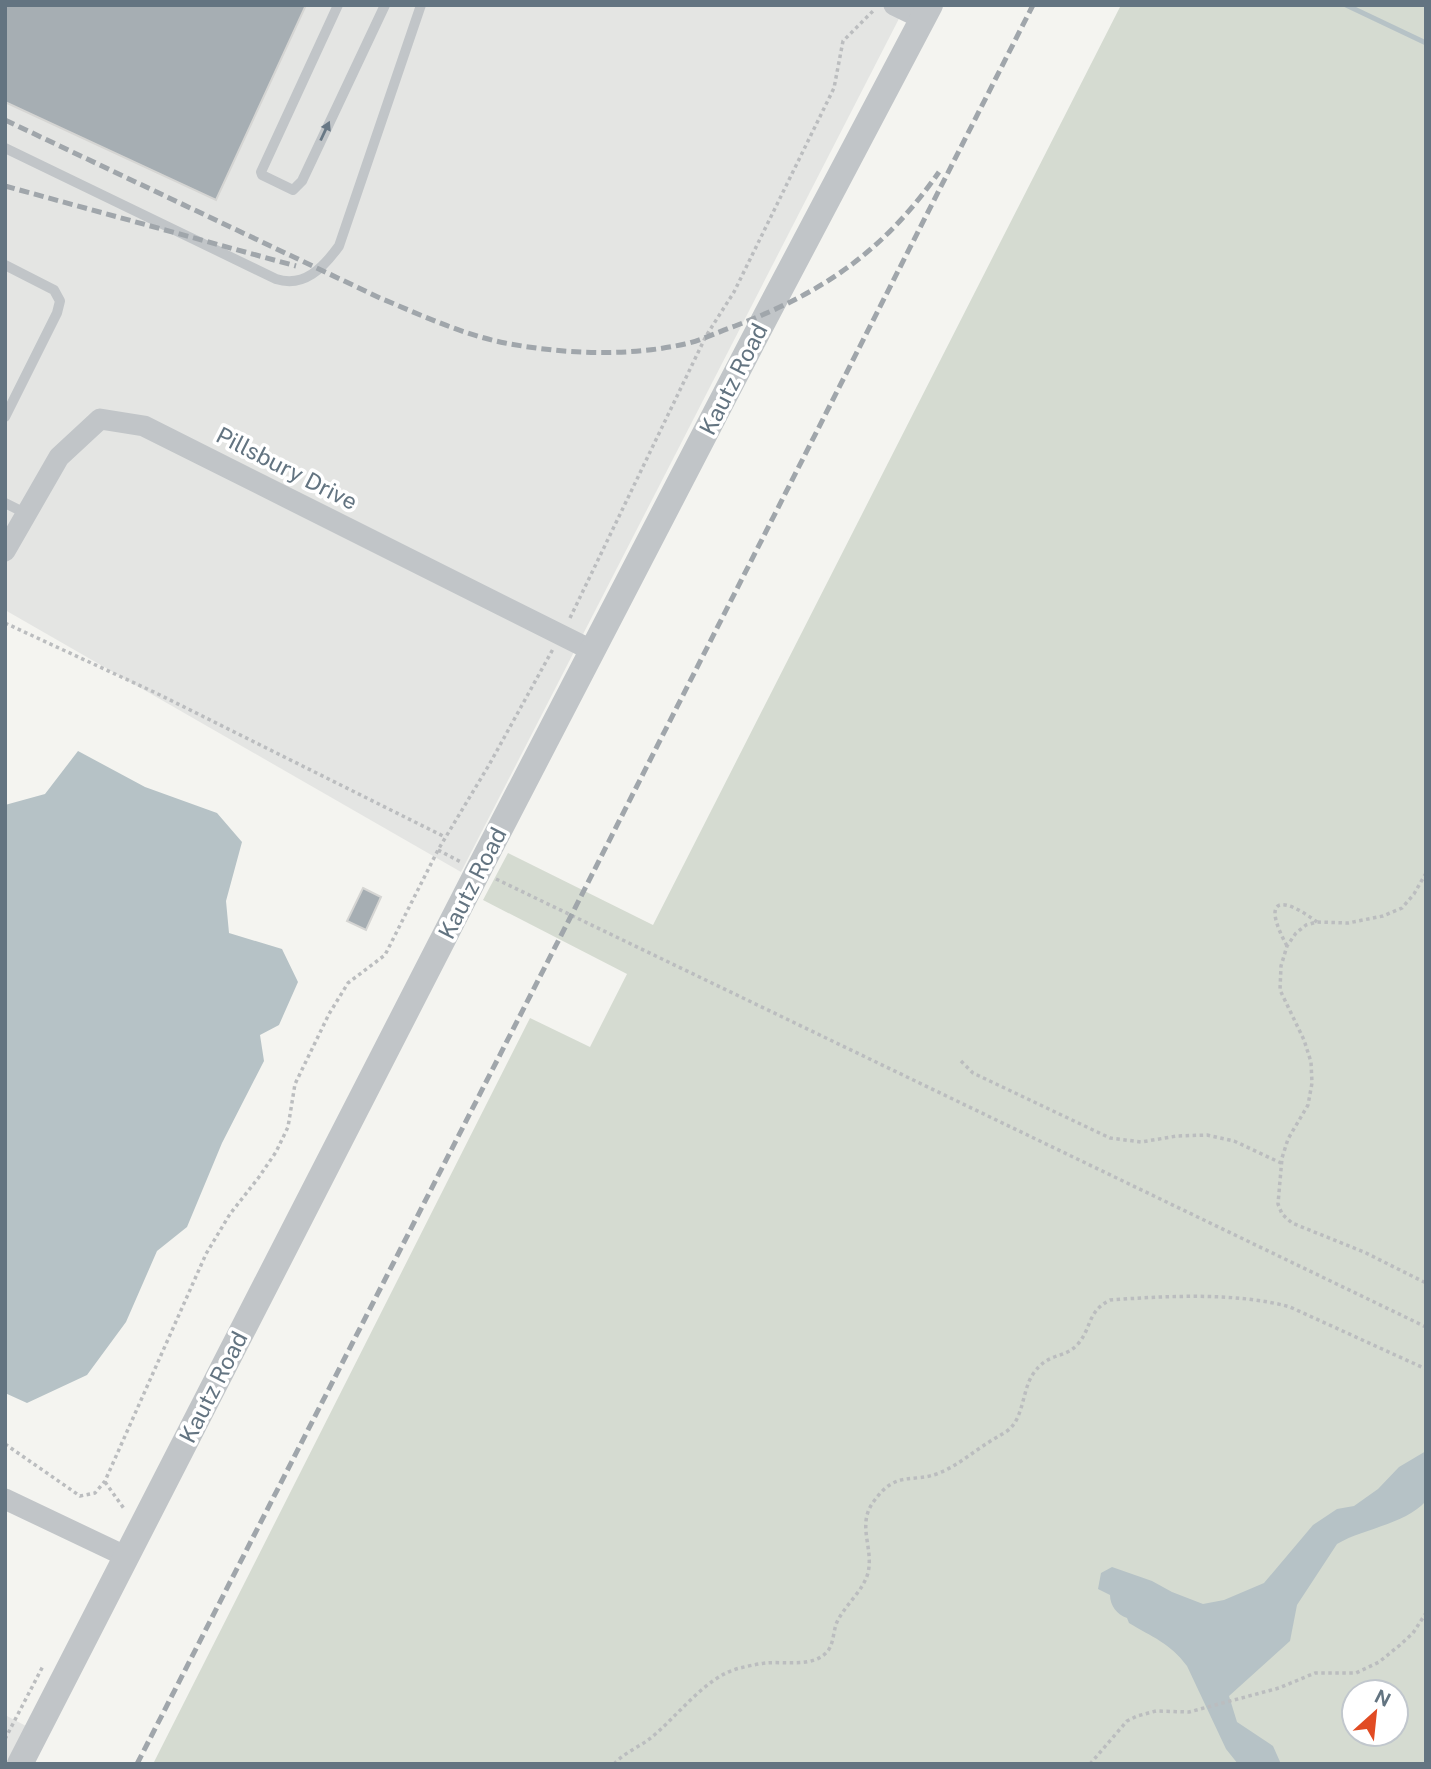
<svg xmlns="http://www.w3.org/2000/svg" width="1431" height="1769" font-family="'Public Sans',sans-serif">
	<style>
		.built { fill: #e4e5e3 }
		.green { fill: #d5dbd1; fill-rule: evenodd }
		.water { fill: #b6c2c6 }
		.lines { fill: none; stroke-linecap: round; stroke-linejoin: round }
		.stream { stroke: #b6c2c6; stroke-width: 5 }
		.building { fill: #a6aeb3; stroke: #d5d5d3; stroke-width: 2 }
		.path { stroke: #bbbdbf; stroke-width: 3.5; stroke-dasharray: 3.5 3.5; stroke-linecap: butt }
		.service { stroke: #c1c5c8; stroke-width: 10 }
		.minor { stroke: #c1c5c8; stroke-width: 21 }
		.tertiary { stroke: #c1c5c8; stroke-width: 26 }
		.rail { stroke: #a0a6ab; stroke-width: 5; stroke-dasharray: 10 5; stroke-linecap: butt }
		.oneway { fill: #687885 }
		.labels { text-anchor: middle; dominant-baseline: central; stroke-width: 7; stroke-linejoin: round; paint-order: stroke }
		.street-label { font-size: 23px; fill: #637481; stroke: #fff }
	</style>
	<rect width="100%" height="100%" fill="#f4f4f0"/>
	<g class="built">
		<path d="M5,5H906L461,872L5,610Z"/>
		<path d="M5,1715L26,1726L7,1764H5Z"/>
	</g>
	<path class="green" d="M1121,5H1426V1764H153L530,1018L590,1047L627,974L483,900L508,853L653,925ZM1354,1692H1396V1734H1354Z"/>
	<g class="water">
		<path d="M78,751L145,787L217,813L242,842L226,901L229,933L282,949L298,982L279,1025L260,1035L264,1061L222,1143L187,1227L157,1251L126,1322L87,1375L27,1403L5,1393V805L45,794Z"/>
		<path d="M1426,1451V1501C1404,1525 1364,1528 1337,1544L1297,1605L1290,1641L1229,1696L1237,1722L1273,1746L1281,1764H1238L1226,1749L1187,1666C1170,1643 1152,1637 1129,1623L1127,1618C1117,1615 1110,1605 1110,1595L1098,1589L1101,1573L1112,1567L1152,1581L1172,1592L1203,1604L1224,1600L1264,1583L1313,1525L1337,1509L1354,1506L1378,1489L1399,1467Z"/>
	</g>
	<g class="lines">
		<path class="stream" d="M1346,5L1426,43"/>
	</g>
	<g class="building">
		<path d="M5,5H306L216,200L5,102Z"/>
		<path d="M363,888L381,897L366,930L347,921Z"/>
	</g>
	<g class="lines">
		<g class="path">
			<path d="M570,618L706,336L734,292L834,88L843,41L875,9"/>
			<path d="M5,623L156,693L445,837"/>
			<path d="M438,850L461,862"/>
			<path d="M1426,873L1414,894L1402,908L1383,916L1348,923L1317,922L1306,925L1296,933L1287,946L1281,966L1280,990L1304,1040L1311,1062L1312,1083L1308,1105L1288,1139L1282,1158L1278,1204L1282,1214L1292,1223L1364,1252L1426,1283"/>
			<path d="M496,879L1426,1327"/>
			<path d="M1287,946C1262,900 1278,893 1317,922"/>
			<path d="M961,1061L973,1073L1110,1138L1141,1142L1177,1136L1207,1135L1234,1141L1281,1163"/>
			<path d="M5,1444L80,1496L95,1493L105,1481L206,1254L230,1214L259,1177L276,1152L288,1127L295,1084L329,1014L348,983L385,955L438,850L489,765L553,649"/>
			<path d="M105,1482L125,1510"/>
			<path d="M5,1739L43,1666"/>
			<path d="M614,1764C624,1753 637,1748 648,1740C676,1719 705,1676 740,1668C748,1666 757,1664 766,1663C785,1661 812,1668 827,1652C834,1644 833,1631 837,1622C845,1605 863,1591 868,1573C874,1547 856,1525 874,1501C897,1469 912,1484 939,1473C957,1466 973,1452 989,1442C995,1438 1001,1435 1007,1431C1024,1419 1022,1390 1033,1374C1048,1352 1063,1359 1076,1346C1092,1330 1086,1312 1110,1300C1166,1296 1237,1292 1290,1307L1426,1369"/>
			<path d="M1090,1764L1127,1721L1137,1716L1156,1711L1189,1712L1279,1688L1315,1673H1356L1379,1662L1400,1645L1413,1633L1426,1613"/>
		</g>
		<g class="service">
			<path d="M338,5L261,172L262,175L293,190L302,181L385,5"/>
			<path d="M5,148L276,279C304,288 323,268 339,246L421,5"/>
			<path d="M5,265L54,290L60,301L57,313L5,417"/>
			<path d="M5,503L27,514"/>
		</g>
		<g class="minor">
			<path d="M894,5L923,19"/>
			<path d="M5,551L59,457L100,419L144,426L593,651"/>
			<path d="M5,1499L127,1557"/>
		</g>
		<path class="tertiary" d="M20,1764L478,871L767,314L930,5"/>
		<g class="rail">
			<path d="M5,120L380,298C421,315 461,334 505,343C563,354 627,357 685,344C702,340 718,332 735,326C824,292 884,251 939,172"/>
			<path d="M5,186L296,266"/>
			<path d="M137,1764L571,916L1033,5"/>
		</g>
	</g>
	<defs><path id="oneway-solid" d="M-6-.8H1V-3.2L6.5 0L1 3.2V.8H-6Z" transform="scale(1.75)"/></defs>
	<use class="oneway" href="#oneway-solid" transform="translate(325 131) rotate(-65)"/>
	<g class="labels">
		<g class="street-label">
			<text transform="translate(733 379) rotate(-63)">Kautz Road</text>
			<text transform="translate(287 468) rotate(27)">Pillsbury Drive</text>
			<text transform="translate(472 883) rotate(-63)">Kautz Road</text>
			<text transform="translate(213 1387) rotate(-63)">Kautz Road</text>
		</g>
	</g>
	<rect width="1431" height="1769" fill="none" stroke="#637481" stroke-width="14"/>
	<g transform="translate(1375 1713) rotate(27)"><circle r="33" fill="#ffffff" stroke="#c1c7cd" stroke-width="2"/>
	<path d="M0-5L12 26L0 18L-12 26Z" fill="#e14b23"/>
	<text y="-10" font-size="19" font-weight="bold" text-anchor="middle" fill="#637481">N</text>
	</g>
</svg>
